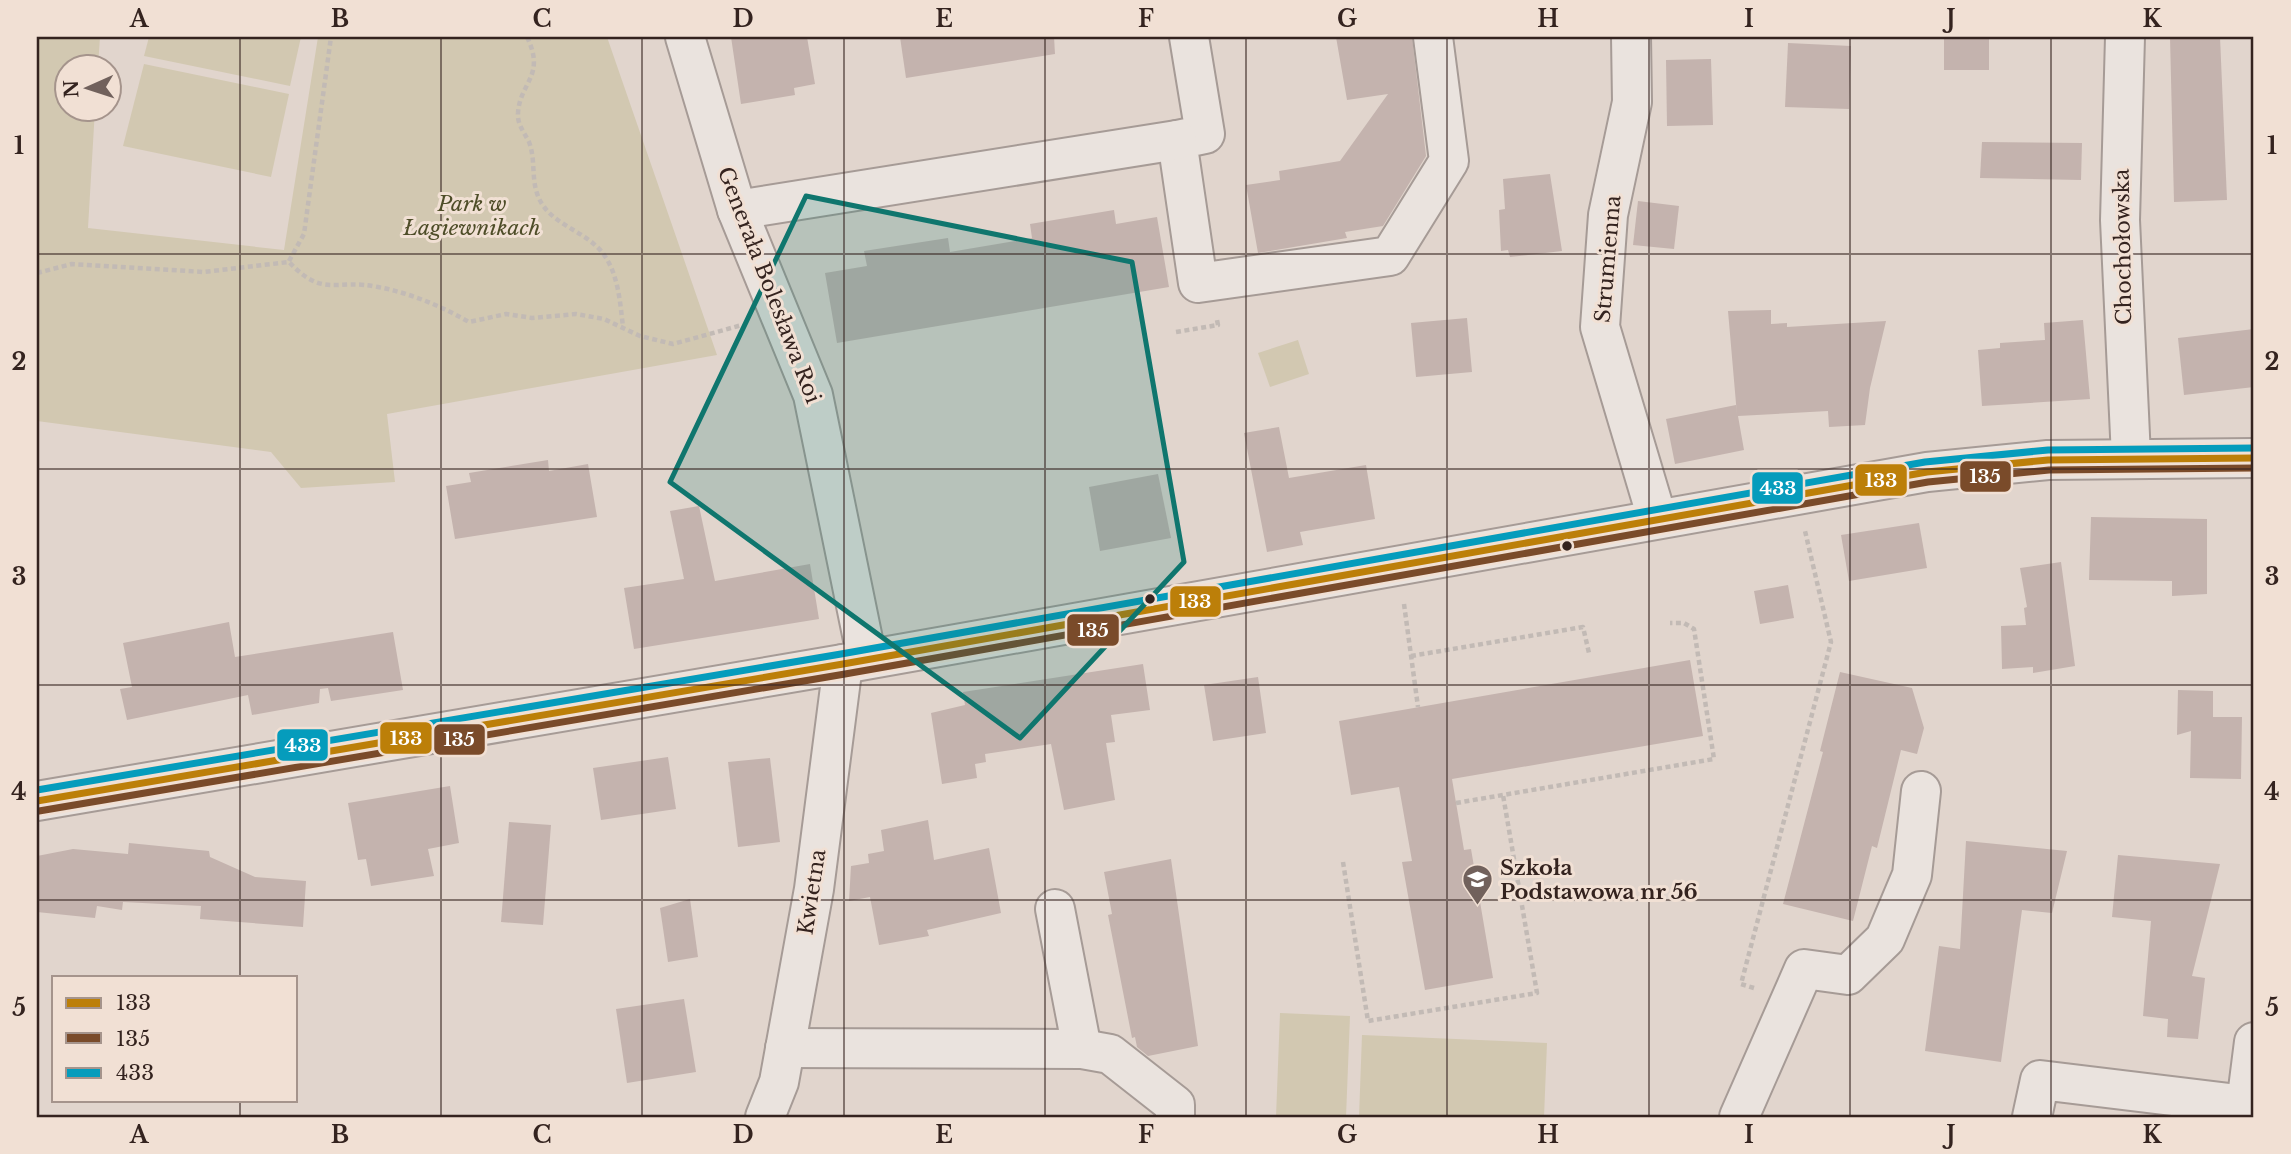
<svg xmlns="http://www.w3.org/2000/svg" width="2291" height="1154" font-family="'Libre Baskerville',serif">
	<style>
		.green { fill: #d2c8b1 }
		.building { fill: #c4b3ae }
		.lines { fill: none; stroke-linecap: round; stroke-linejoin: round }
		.minor-casing { stroke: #a69b96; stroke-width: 42 }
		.path { stroke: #c2bab5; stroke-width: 4.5; stroke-dasharray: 5 3.5; stroke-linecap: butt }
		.minor { stroke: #eae3de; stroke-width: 38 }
		.bus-1-casing { stroke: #f1e0d4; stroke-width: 12 }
		.bus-2-casing { stroke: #f1e0d4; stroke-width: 12 }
		.bus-3-casing { stroke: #f1e0d4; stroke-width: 12 }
		.bus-1 { stroke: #bc7f09; stroke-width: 7 }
		.bus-2 { stroke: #7a4b2a; stroke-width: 7 }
		.bus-3 { stroke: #059cbc; stroke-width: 7 }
		.marked { fill: #0f766e; fill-opacity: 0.2; stroke: #0f766e; stroke-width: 5; stroke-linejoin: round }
		.grid { fill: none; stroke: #34231f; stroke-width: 2; stroke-opacity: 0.55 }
		.bus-dot { fill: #34231f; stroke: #f1e0d4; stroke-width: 2.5 }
		.labels { text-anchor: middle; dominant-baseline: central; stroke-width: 6; stroke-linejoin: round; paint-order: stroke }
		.park-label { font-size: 21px; font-style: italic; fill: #4e4d28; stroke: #f1e0d4 }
		.street-label { font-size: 21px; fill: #34231f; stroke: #f1e0d4 }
		.poi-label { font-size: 21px; font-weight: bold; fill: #34231f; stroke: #f1e0d4; text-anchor: start }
		.line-badge { stroke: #f1e0d4; stroke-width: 2.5 }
		.badge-label { font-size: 19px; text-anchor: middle; font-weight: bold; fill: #fff }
		.neatline { fill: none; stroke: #34231f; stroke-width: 2.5 }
		.grid-label { font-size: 23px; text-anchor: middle; font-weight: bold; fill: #34231f }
	</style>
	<rect width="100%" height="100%" fill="#e1d5cd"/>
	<g class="green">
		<path d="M37,37H100L98,66H66V108L95,109L88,228L284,250L318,37H607L717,355L387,414L395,482L301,488L271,452L37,421Z"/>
		<path d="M149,37H301L290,86L144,56Z"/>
		<path d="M144,64L289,94L271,177L123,146Z"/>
		<path d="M1298,340L1309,374L1270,387L1258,353Z"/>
		<path d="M1280,1013L1350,1016L1346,1117H1276Z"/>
		<path d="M1362,1035L1547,1043L1544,1117H1359Z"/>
	</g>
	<g class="building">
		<path d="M731,37H807L815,84L794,88L795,95L741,104Z"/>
		<path d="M900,37H1054L1055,54L906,78Z"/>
		<path d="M1336,37H1412L1426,156L1383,226L1345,232L1347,238L1258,253L1246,185L1280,180L1279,171L1340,161L1388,94L1347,100Z"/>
		<rect x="1944" y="37" width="45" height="33"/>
		<path d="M2170,37H2220L2227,200L2174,202Z"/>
		<path d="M1788,43L1851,46L1849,109L1785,107Z"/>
		<path d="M1711,59L1713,125L1667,126L1666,60Z"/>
		<path d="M1982,142L2082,143L2081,180L1980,178Z"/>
		<path d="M1550,174L1562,251L1510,257L1508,250L1501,251L1499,210L1505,209L1503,179Z"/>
		<path d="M1638,201L1679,206L1674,249L1633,245Z"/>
		<path d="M1114,210L1116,224L1157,217L1169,287L837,343L825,273L867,266L864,251L948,238L950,252L1032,238L1030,224Z"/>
		<path d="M1771,310V324L1787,323V327L1886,321L1870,388L1865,425L1829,427L1828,411L1738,416L1744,450L1675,464L1666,419L1736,405L1737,415L1728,311Z"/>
		<path d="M1467,318L1472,372L1416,377L1411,323Z"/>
		<path d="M2083,320L2090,399L1982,406L1978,350L2000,348V343L2045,340L2044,323Z"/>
		<path d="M2254,329V387L2184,395L2178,338Z"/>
		<path d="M1279,427L1289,478L1366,465L1375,519L1300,532L1303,545L1267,552L1244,433Z"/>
		<path d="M548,460L549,471L588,464L597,517L455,539L446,486L471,482L469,473Z"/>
		<path d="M1158,474L1171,538L1100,551L1089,487Z"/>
		<path d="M699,506L715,581L810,564L819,619L634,649L624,588L684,579L670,511Z"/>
		<path d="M2091,517L2207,519V594L2172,596V581L2089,580Z"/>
		<path d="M1919,523L1927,568L1849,581L1841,535Z"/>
		<path d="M2061,562L2075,666L2033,673V667L2002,669L2001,626L2026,625L2024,608L2027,607L2020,568Z"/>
		<path d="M1788,585L1794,618L1760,624L1754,591Z"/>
		<path d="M229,622L235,657L393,632L403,690L331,701L328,688L320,689L319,703L252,715L248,695L127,720L120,689L132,687L123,643Z"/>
		<path d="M1690,660L1703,736L1452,779L1464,850L1471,849L1493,978L1425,990L1402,862L1412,861L1399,787L1351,795L1339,721Z"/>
		<path d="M1143,664L1150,710L1111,715L1115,742L1106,743L1115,800L1064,810L1051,744L985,754L986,762L975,764L977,778L942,784L931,713L965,705L963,692Z"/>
		<path d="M1840,672L1912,688L1924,728L1917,754L1901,750L1877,848L1872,846L1853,921L1783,904L1823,752L1820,751Z"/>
		<path d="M1258,677L1266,733L1213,741L1204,685Z"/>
		<path d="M2178,690L2213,691V717H2242L2241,779L2190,778L2191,731L2177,735Z"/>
		<path d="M668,757L676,809L601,820L593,768Z"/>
		<path d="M770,758L780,842L738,847L728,762Z"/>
		<path d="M450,786L459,843L428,849L434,876L371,886L366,859L358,860L348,803Z"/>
		<path d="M928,820L934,860L989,848L1001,913L927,930L929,936L879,945L870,897L849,901L851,866L869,863L868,854L884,851L881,830Z"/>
		<path d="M509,822L551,825L543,925L501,922Z"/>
		<path d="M1966,841L2067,851L2052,913L2022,910L2001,1062L1925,1051L1939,946L1960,949Z"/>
		<path d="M129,843L209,851L210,857L255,877L306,881L303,927L200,919L201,906L123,902L122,910L97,906L95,918L37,912V856L73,849L128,854Z"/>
		<path d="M2118,855L2220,864L2192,976L2205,978L2198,1039L2167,1037L2168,1019L2143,1016L2151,921L2112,917Z"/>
		<path d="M1171,859L1198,1046L1148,1056L1137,1047L1135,1037L1132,1038L1108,915L1112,914L1104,872Z"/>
		<path d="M690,899L698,957L668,962L660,908Z"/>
		<path d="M684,999L696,1072L627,1083L616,1009Z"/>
	</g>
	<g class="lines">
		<defs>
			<g id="minor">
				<path d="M685,37L737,210L813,395L867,659"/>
				<path d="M1189,37L1205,134L1177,140L1198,283L1390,256L1449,161L1433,37"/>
				<path d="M1631,37L1632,102L1608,215L1600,327L1657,518"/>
				<path d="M2125,37L2120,220L2131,457"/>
				<path d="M737,210L1177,140"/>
				<path d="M37,801L843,664L1927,472L2048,460L2254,458"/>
				<path d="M785,1048L1082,1049L1055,909"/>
				<path d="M1082,1049L1110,1054L1175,1105V1117"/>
				<path d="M765,1117L779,1082L814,889L843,664"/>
				<path d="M1739,1117L1804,969L1848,975L1885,939L1912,875L1921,791"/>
				<path d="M2032,1117L2040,1080L2246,1105L2254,1042"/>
			</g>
		</defs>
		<use href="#minor" class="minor-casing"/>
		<g class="path">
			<path d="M527,37C546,76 520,82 518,113C517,124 524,132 529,142C535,157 532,175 536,190C545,224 580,227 601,251C618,271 620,301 623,327"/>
			<path d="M289,261L304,234L331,37"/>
			<path d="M37,273L72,264L204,272L289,262C324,299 336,278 378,287C410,293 441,306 469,322L506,314L532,318L576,314L604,319L640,336L673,344L742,325"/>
			<path d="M1176,332L1218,325L1217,320"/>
			<path d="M1404,604L1418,707"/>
			<path d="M1411,656L1583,627L1589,653"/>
			<path d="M1456,803L1714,759L1694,629L1684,623H1670"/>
			<path d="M1343,862L1368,1021L1537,993L1503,795"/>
			<path d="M1754,988L1741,984L1831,642L1805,531"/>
		</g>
		<use href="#minor" class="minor"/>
		<defs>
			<path id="bus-1" d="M37,801L843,664L1927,472L2048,460L2254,458"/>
			<path id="bus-2" d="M39,811L845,674L1928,482L2049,470L2254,468"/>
			<path id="bus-3" d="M37,790L841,654L1925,462L2048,450L2254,448"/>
		</defs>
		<use href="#bus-1" class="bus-1-casing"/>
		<use href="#bus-2" class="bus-2-casing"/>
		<use href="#bus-3" class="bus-3-casing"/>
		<use href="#bus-1" class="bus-1"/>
		<use href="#bus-2" class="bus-2"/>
		<use href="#bus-3" class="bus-3"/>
	</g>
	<path class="marked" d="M806,196L1132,262L1184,562L1020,738L670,482Z"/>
	<path class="grid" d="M240,37V977M441,37V1117M642,37V1117M844,37V1117M1045,37V1117M1246,37V1117M1447,37V1117M1649,37V1117M1850,37V1117M2051,37V1117M37,254H2254M37,469H2254M37,685H2254M37,900H2254M240,1100V1117"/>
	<defs>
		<symbol id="school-pin" viewBox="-11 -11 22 30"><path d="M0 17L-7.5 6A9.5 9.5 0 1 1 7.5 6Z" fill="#71615c" stroke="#f1e0d4"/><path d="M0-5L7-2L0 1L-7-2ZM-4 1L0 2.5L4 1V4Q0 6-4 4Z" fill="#fff"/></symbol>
	</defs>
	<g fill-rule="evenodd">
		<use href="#school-pin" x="1460" y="862" width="35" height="47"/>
	</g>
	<g class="bus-dot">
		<circle cx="1567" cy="546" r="6"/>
		<circle cx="1150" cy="599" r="6"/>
	</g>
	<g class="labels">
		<g class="park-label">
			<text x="472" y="204">Park w<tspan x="472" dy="24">Łagiewnikach</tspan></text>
		</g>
		<g class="street-label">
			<text transform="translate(2123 247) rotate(-91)">Chochołowska</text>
			<text transform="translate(1608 259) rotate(-85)">Strumienna</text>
			<text transform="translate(769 285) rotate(69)">Generała Bolesława Roi</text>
			<text transform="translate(812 892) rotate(-81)">Kwietna</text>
		</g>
		<g class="poi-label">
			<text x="1500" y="868">Szkoła<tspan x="1500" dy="24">Podstawowa nr 56</tspan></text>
		</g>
	</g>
	<g class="line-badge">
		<rect x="1959" y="460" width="53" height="33" rx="7" fill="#7a4b2a"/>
		<rect x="1854" y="463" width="54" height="34" rx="7" fill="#bc7f09"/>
		<rect x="1751" y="471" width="53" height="34" rx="7" fill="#059cbc"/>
		<rect x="1169" y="585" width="53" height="33" rx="7" fill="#bc7f09"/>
		<rect x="1066" y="613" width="54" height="34" rx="7" fill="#7a4b2a"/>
		<rect x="379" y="721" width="54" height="34" rx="7" fill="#bc7f09"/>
		<rect x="433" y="723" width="53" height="33" rx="7" fill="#7a4b2a"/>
		<rect x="276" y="728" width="53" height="34" rx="7" fill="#059cbc"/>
	</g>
	<g class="badge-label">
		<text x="1985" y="483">135</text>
		<text x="1881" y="487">133</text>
		<text x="1778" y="495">433</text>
		<text x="1195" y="608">133</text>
		<text x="1093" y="637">135</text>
		<text x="406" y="745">133</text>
		<text x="459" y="746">135</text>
		<text x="303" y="752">433</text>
	</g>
	<rect width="2291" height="1154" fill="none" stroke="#f1e0d4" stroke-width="77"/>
	<rect x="52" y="976" width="245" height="126" fill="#f1e0d4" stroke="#a5948c" stroke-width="2"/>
	<rect x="66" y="998" width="35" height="10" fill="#bc7f09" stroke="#a5948c" stroke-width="2"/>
	<text x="116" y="1010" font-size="21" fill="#34231f">133</text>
	<rect x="66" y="1033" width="35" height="10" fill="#7a4b2a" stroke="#a5948c" stroke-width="2"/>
	<text x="116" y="1046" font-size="21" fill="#34231f">135</text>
	<rect x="66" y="1068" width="35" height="10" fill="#059cbc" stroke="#a5948c" stroke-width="2"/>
	<text x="116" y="1080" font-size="21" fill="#34231f">433</text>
	<g transform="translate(88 88) rotate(267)"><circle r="33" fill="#f1e0d4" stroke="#a5948c" stroke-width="2"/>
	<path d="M0-5L12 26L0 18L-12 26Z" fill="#71615c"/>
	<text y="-10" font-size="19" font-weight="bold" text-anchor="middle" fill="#34231f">N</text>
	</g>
	<rect x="38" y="38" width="2214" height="1078" class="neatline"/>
	<g class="grid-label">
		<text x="139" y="27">A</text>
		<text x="340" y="27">B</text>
		<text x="542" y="27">C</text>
		<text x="743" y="27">D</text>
		<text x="944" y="27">E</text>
		<text x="1146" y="27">F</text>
		<text x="1347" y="27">G</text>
		<text x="1548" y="27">H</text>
		<text x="1749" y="27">I</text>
		<text x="1951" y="27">J</text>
		<text x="2152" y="27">K</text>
		<text x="19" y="154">1</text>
		<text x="2272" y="154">1</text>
		<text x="19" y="370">2</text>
		<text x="2272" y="370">2</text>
		<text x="19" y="585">3</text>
		<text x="2272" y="585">3</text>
		<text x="19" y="800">4</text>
		<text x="2272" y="800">4</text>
		<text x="19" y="1016">5</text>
		<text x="2272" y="1016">5</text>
		<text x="139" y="1143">A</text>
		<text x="340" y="1143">B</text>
		<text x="542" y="1143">C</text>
		<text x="743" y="1143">D</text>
		<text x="944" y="1143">E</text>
		<text x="1146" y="1143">F</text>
		<text x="1347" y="1143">G</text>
		<text x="1548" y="1143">H</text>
		<text x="1749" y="1143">I</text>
		<text x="1951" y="1143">J</text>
		<text x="2152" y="1143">K</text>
	</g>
</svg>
